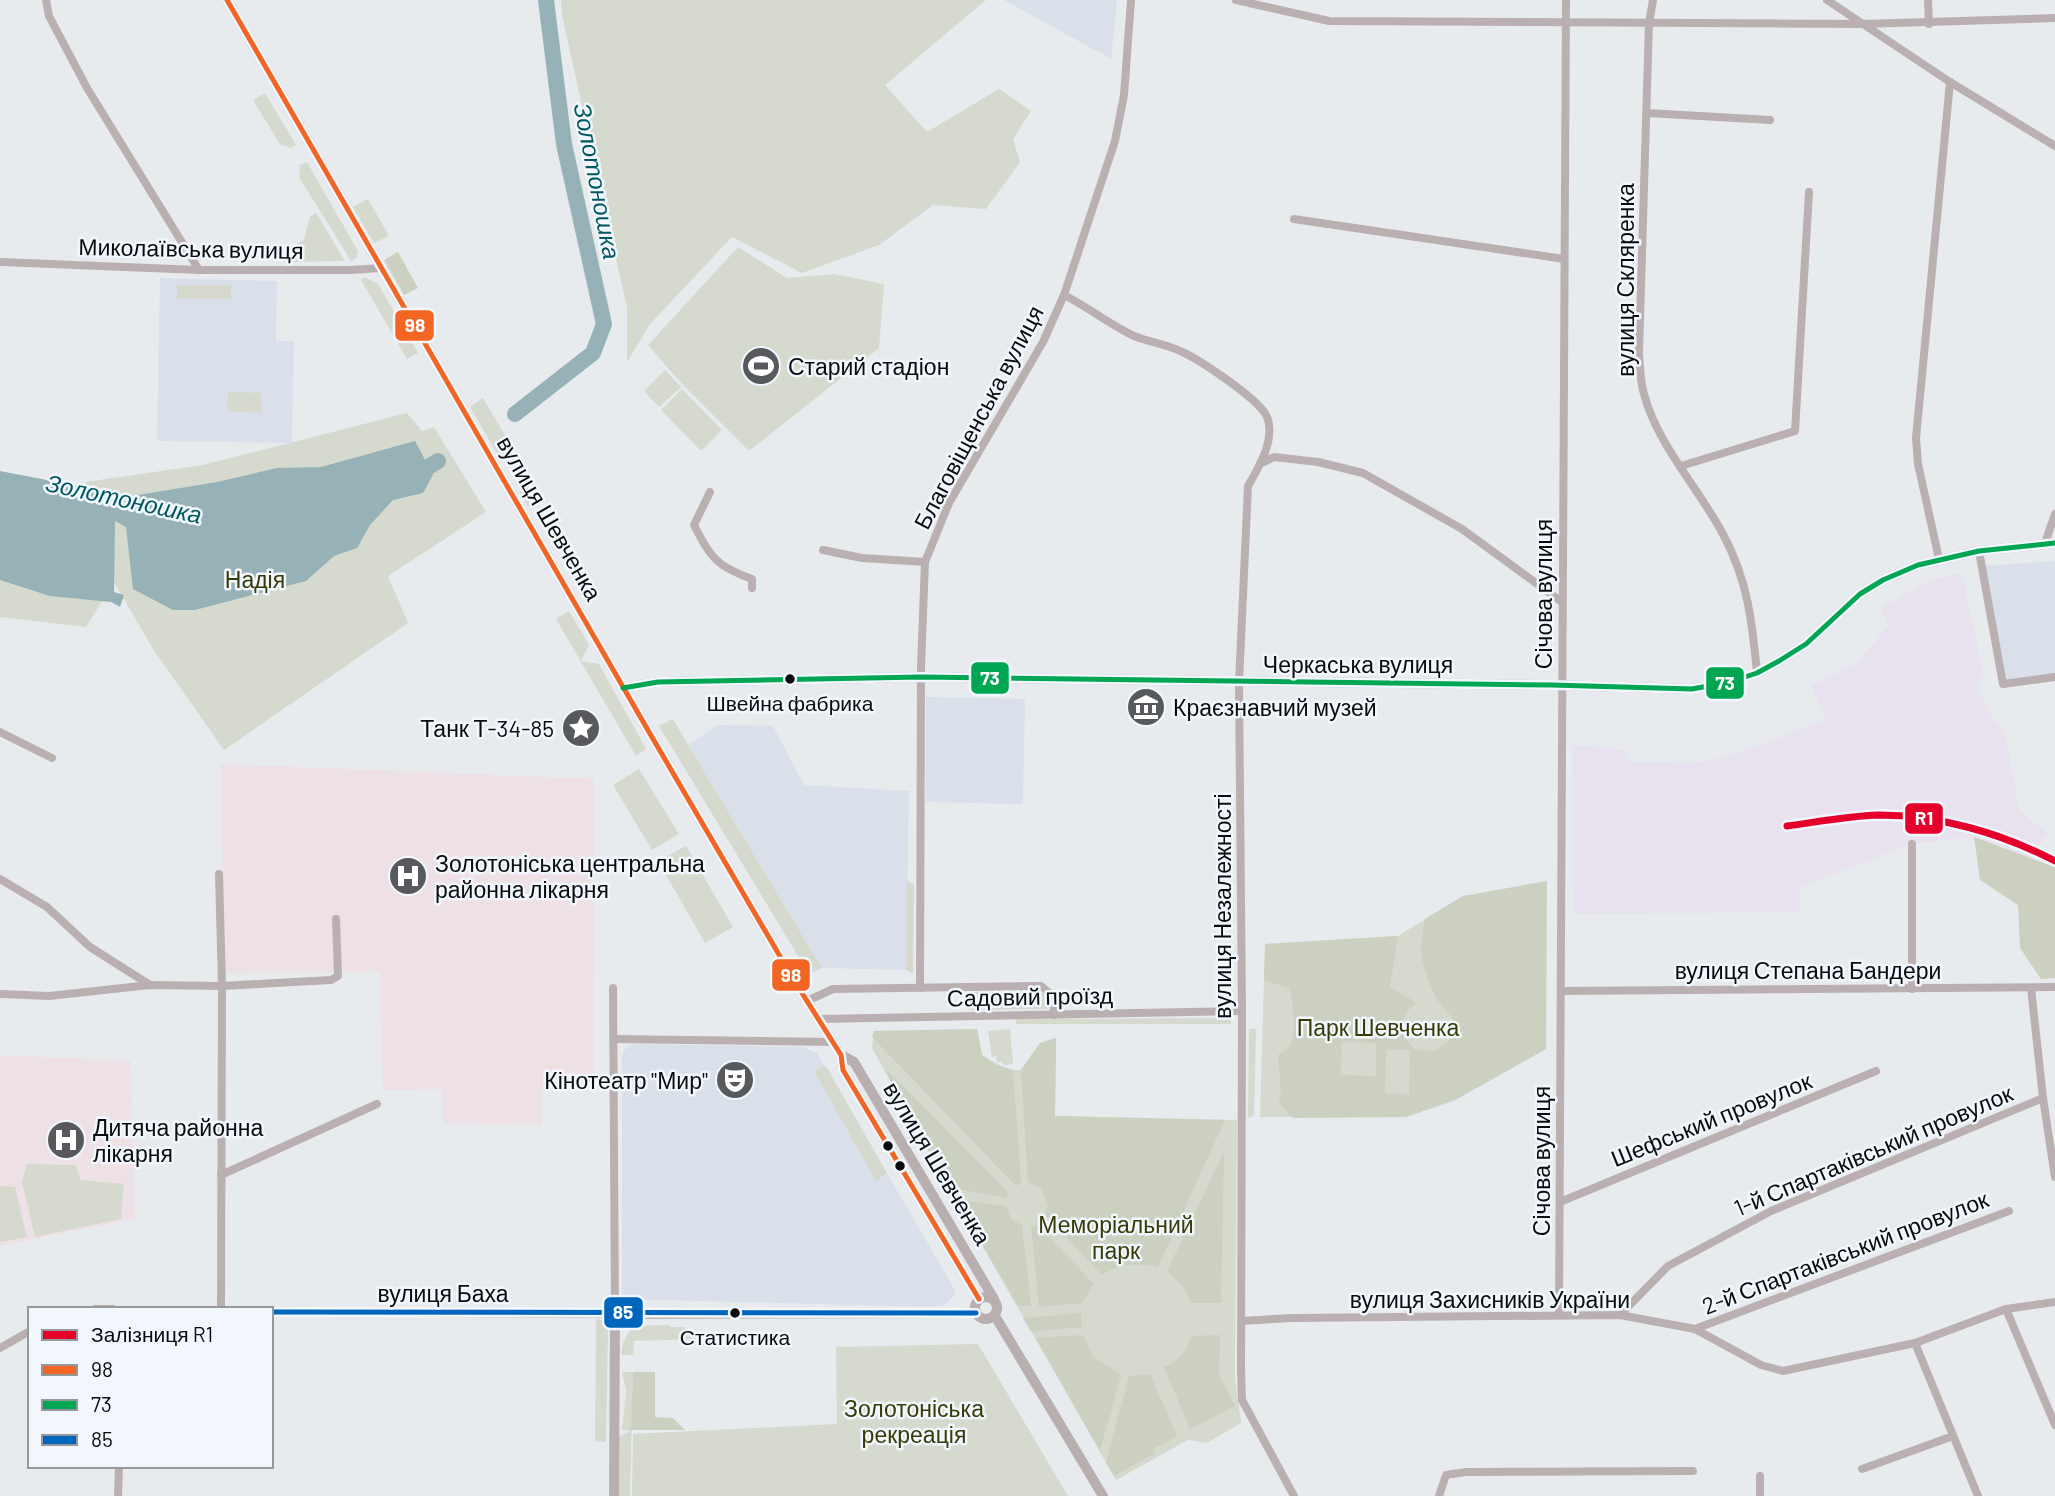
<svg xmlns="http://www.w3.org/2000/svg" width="2055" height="1496" font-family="Barlow,sans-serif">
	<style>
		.built { fill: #dae0e9 }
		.industrial { fill: #e7e2ee }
		.medical { fill: #eee1e6 }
		.green { fill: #d5d9ce }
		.forest { fill: #ccd0c0; fill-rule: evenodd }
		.water { fill: #97b2b6 }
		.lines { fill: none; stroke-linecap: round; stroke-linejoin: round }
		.river { stroke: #97b2b6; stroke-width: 16 }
		.minor { stroke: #bbb0b1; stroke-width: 8 }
		.tertiary { stroke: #bbb0b1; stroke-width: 10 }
		.secondary { stroke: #baafb0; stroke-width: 10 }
		.bus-1-casing { stroke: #f2f7fe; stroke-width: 10 }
		.bus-2-casing { stroke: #f2f7fe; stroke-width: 10 }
		.bus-3-casing { stroke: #f2f7fe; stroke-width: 10 }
		.bus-1 { stroke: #f26522; stroke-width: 5 }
		.bus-2 { stroke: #00a651; stroke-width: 5 }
		.bus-3 { stroke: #0065bd; stroke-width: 5 }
		.rail-1-casing { stroke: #f2f7fe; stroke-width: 12 }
		.rail-1 { stroke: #e4002b; stroke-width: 7 }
		.bus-dot { fill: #0a0b0e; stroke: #f2f7fe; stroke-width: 2.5 }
		.labels { text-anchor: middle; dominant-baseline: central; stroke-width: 5; stroke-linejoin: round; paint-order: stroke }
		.bus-label { font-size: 21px; fill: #0a0b0e; stroke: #f2f7fe }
		.street-label { font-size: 23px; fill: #0a0b0e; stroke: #f2f7fe }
		.poi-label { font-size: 23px; fill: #0a0b0e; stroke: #f2f7fe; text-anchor: start }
		.park-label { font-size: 23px; fill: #373b06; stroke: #f2f7fe }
		.water-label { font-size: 24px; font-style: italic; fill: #015760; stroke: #f2f7fe }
		.line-badge { stroke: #f2f7fe; stroke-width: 2.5 }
		.badge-label { font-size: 19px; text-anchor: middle; font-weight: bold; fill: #fff }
	</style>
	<rect width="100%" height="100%" fill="#e8ebee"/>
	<g class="built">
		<path d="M1004,0H1117L1111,59Z"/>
		<path d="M160,278L277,281L276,341H294L292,443L157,441Z"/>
		<path d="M2055,561V677L2003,684L1983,566Z"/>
		<path d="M926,697L1025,699L1023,804L926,802Z"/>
		<path d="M718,725L773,726L804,785L909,791L906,970L822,968L688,745Z"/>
		<path d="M632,1044L803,1047L817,1053L955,1290L954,1296L944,1305L934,1307L622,1299V1057L624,1050Z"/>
	</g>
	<path class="industrial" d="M1962,573L1984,675L1976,686L1996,723L2005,731L2019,809L2047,833L2030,858L1965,838L1912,844L1800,887V912L1573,914L1572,745L1627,750L1629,762L1694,763L1730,756L1825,720L1812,685L1857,663L1888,626L1881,607L1933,579Z"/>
	<g class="medical">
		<path d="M221,764L594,779L593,1087L542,1085V1125L443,1123L442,1089L383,1090L379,972L224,973Z"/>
		<path d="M0,1055L131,1061L135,1219L0,1246Z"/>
	</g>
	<g class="green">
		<path d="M561,0H986L885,85L927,132L999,89L1031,111L1013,139L1020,162L986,209L933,205L879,245L802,273L732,237L650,324L627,362V308L562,15Z"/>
		<path d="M265,93L296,145L290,148L280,144L253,100Z"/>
		<path d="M307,162L358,251L356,258L351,261L299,177L300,165Z"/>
		<path d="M368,199L389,236L374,243L353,207Z"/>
		<path d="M316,213L345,261L288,262L292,246L304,240L310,216Z"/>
		<path d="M738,247L787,278L834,274L884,284L879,348L749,451L682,384L648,345Z"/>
		<path d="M364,277L378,284L418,353L407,359L361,280Z"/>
		<rect x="177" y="285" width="54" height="14"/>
		<path d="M665,370L681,387L659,407L644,391Z"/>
		<path d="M682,389L722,430L701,451L661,410Z"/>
		<path d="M228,392L261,393V413L227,412Z"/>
		<path d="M483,398L543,499L528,507L519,492L526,488L507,457L501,460L470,407Z"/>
		<path d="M407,413L422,431L434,427L486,512L388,576L408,623L224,750L153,649L110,575L85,482L203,465Z"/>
		<path d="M0,472L101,571L102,601L86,627L0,617Z"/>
		<path d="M569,611L589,645L581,661L599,664L646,749L636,756L556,619Z"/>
		<path d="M673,719L688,745L822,968L809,974L659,726Z"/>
		<path d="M639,769L679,834L652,850L613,785Z"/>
		<path d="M686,846L733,927L705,943L658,861Z"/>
		<path d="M907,880L914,885L913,974L906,970Z"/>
		<path d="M1463,896L1546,1049L1455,1100L1406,1117H1260L1265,944L1398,936Z"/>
		<path d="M1038,991L1047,995L1048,1009L967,1010L966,992Z"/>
		<path d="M1231,1018V1024H1016V1019Z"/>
		<path d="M977,1029L982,1055L1008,1070H1021L1040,1043L1056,1038L1055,1116L1237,1120L1235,1378L1241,1423L1207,1443L1188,1440L1116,1480L951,1191L872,1048L874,1031Z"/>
		<path d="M1010,1029L1013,1064L1003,1065V1062H997L996,1056L992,1057L988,1031Z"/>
		<path d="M1249,1029H1256L1254,1116L1248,1118Z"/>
		<path d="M826,1066L887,1173L876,1181L814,1071Z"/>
		<path d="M27,1164L76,1165L80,1180L124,1184L121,1219L35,1237L22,1182Z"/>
		<path d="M0,1186L15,1187L27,1237L0,1242Z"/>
		<path d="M596,1319L608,1321V1327L606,1442L595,1441Z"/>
		<path d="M670,1325V1327H685L689,1332H697L698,1339L634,1341L633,1355H621L623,1343L630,1330H634V1326Z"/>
		<path d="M978,1344L1068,1496H632L633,1434L837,1424L836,1347Z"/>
		<path d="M622,1372H633L630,1496H619V1437L630,1431L622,1430L626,1390Z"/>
	</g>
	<g class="forest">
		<path d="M398,252L418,288L404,295L384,260Z"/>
		<path d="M1974,837L2055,867V978L2041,979L2020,948L2018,905L1980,880Z"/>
		<path d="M1547,881L1546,1049L1455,1100L1406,1117L1293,1118L1279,1103L1281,1091L1278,1055C1285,1051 1291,1046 1293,1038C1295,1027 1294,997 1288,988L1264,980L1265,944L1398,936L1390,987L1417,1003C1397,1015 1399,1037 1417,1050L1435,1051L1449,1041C1459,1021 1452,1018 1440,1003C1434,997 1425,972 1423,963C1419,948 1423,933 1425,919L1463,896ZM1342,1042L1376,1043V1076L1341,1075ZM1386,1050H1410L1409,1094L1385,1093Z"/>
		<path d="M977,1029L982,1055L994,1064L1013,1070L1021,1183L1016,1186L872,1037L874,1031Z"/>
		<path d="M1056,1038L1055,1116L1225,1120L1158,1267C1137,1263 1121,1263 1102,1275L1045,1214L1048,1206L1042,1189L1028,1182L1021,1070L1040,1043Z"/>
		<path d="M886,1072H889L1008,1192L1006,1198L948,1187Z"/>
		<path d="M1224,1152L1221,1303H1192L1182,1285L1167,1271Z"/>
		<path d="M956,1200L1006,1206L1011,1219L1022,1225L1031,1306L1018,1305Z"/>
		<path d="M1037,1225L1094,1284L1082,1303L1039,1307L1031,1226Z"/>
		<path d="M1081,1313L1082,1327L1031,1332L1023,1318Z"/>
		<path d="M1083,1335L1093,1356L1121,1375L1100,1451L1036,1338Z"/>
		<path d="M1220,1335L1219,1375L1235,1406L1190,1429L1164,1367C1179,1361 1187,1351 1192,1336Z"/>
		<path d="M633,1372H655V1417L673,1418L685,1430H631Z"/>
		<path d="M1150,1374L1177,1436L1153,1449L1155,1453L1114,1476L1106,1463L1129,1376Z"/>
	</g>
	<path class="water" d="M415,441L433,475L423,493L393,500L370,525L357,548L334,556L306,581L195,610H173L133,589L126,527L115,521L114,592L124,595L120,607L111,602L50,596L0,580V471L73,485L109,495L120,507L131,511L138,495L217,482L277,468L321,467Z"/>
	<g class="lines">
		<g class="river">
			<path d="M515,414L593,353L604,324L564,144L546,0"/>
			<path d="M411,478L438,461"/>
		</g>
		<g class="minor">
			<path d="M46,0L49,16L87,88L199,270"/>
			<path d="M1236,0L1329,21L1862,24L2055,18"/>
			<path d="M1653,0L1649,23L1639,352C1640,366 1640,381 1644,394C1657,444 1699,489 1723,534C1748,581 1752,621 1757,673"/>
			<path d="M1827,0L1950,82L2055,146"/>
			<path d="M1928,0L1929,24"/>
			<path d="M1647,113L1770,120"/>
			<path d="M1294,219L1564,259"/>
			<path d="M0,262L199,270H351L381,268"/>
			<path d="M1064,295C1088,307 1110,325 1134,336C1149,342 1165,344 1180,351C1199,359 1257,398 1266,415C1277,437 1259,467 1248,486L1239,683L1242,1011L1241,1369L1242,1400L1294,1496"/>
			<path d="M1260,464L1274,457L1318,462L1363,473L1462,529L1562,602"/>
			<path d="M1681,466L1795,431L1809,192"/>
			<path d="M710,492L694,525C711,558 716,566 752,579V588"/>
			<path d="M2045,543L2055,514"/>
			<path d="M823,550L862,558L925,562"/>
			<path d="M1979,551L2003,684L2055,677"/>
			<path d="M1939,559L1918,464L1916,438L1950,82"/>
			<path d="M0,732L52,758"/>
			<path d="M1912,844V989"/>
			<path d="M219,874L222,986L221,1309"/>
			<path d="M0,879L47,907L90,947L150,985"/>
			<path d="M920,988L921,668L925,562L949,503L1043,342L1064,295L1115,141L1124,95L1131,0"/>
			<path d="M2031,988L2043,1098L2055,1177"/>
			<path d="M1561,991L2055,987"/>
			<path d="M0,994L49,996L150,985L222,986L331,980L338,976L336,919"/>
			<path d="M807,1001L833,989L1041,986L1053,996L1054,1015"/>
			<path d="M819,1019L1242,1011"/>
			<path d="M614,1039L833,1042"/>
			<path d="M221,1175L377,1104"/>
			<path d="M1560,1202L1876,1071"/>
			<path d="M95,1309H113"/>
			<path d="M2006,1309L2055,1425"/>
			<path d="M271,1312L615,1314L613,988"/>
			<path d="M1559,1315L1566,0"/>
			<path d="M1620,1315L1668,1266L1771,1211L2043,1098"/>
			<path d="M1241,1321L1293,1318L1620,1315L1695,1329L1761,1365L1783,1371L1915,1343L2006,1309L2055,1302"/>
			<path d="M1695,1329L2009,1211"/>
			<path d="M1915,1343L1978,1496"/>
			<path d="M0,1348L30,1331"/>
			<path d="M1862,1469L1953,1436"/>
			<path d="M1760,1476V1496"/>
			<path d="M118,1496L119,1466"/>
			<path d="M1439,1496L1446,1475L1466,1472L1693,1471"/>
		</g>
		<path class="tertiary" d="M623,688L658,682L921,677L1552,685L1692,689L1730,682L1757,673L1779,661L1806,644L1860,594L1883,580L1918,565L1979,551L2055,543"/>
		<g class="secondary">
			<path d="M227,0L649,732L795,982L841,1055L843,1070L979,1299"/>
			<path d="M841,1055L854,1062L994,1299"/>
			<circle cx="986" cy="1308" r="11"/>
			<path d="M995,1316L1103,1496"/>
			<path d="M614,1496L615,1314L976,1313"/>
		</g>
		<defs>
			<path id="bus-1" d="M227,0L649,732L795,982L841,1055L843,1070L979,1299"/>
			<path id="bus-2" d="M623,688L658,682L921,677L1552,685L1692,689L1730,682L1757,673L1779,661L1806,644L1860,594L1883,580L1918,565L1979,551L2055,543"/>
			<path id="bus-3" d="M271,1312L976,1313"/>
		</defs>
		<use href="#bus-1" class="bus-1-casing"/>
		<use href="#bus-2" class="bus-2-casing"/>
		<use href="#bus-3" class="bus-3-casing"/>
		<use href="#bus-1" class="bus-1"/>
		<use href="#bus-2" class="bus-2"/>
		<use href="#bus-3" class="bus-3"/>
		<defs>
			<path id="rail-1" d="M1787,826C1817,822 1848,816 1878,815C1939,815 2001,833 2055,861"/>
		</defs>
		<use href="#rail-1" class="rail-1-casing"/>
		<use href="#rail-1" class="rail-1"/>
	</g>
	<defs>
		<symbol id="stadium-disc" viewBox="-11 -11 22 22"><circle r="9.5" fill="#58595c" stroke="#f2f7fe"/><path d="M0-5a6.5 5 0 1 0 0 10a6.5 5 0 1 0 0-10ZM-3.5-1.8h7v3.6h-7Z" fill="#fff"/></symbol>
		<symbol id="museum-disc" viewBox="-11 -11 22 22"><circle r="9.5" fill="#58595c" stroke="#f2f7fe"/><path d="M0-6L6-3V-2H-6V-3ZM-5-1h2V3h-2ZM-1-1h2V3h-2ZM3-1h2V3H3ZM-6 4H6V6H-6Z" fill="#fff"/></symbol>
		<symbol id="sight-disc" viewBox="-11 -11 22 22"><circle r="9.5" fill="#58595c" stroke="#f2f7fe"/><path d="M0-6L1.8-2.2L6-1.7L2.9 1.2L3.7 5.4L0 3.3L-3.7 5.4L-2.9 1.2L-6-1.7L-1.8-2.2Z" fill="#fff"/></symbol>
		<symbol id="hospital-disc" viewBox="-11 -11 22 22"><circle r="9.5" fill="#58595c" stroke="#f2f7fe"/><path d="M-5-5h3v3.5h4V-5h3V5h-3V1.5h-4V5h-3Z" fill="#fff"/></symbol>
		<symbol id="theatre-disc" viewBox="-11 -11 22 22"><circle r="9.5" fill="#58595c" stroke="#f2f7fe"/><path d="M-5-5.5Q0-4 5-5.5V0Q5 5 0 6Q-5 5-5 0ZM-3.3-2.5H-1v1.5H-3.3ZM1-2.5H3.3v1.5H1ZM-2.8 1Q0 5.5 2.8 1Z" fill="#fff"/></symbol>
	</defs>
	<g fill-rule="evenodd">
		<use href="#stadium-disc" x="739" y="344" width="44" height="44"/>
		<use href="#museum-disc" x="1124" y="685" width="44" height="44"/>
		<use href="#sight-disc" x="559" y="706" width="44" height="44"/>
		<use href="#hospital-disc" x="386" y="854" width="44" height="44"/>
		<use href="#theatre-disc" x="713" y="1058" width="44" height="44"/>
		<use href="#hospital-disc" x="44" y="1118" width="44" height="44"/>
	</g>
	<g class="bus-dot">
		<circle cx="790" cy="679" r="6"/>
		<circle cx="888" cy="1146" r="6"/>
		<circle cx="900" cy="1166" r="6"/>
		<circle cx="735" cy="1313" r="6"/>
	</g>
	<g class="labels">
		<g class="bus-label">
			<text x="790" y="702">Швейна фабрика</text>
			<text x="735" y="1336">Статистика</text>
		</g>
		<g class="street-label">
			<text transform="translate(191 248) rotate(1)">Миколаївська вулиця</text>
			<text transform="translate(1625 280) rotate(-90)">вулиця Скляренка</text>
			<text transform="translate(978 417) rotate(-62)">Благовіщенська вулиця</text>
			<text transform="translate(550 518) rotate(60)">вулиця Шевченка</text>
			<text transform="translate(1543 594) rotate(-90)">Січова вулиця</text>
			<text x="1358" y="664">Черкаська вулиця</text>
			<text transform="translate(1222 906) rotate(-90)">вулиця Незалежності</text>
			<text x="1808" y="970">вулиця Степана Бандери</text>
			<text transform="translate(1030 996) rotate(-1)">Садовий проїзд</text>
			<text transform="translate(1711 1119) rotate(-22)">Шефський провулок</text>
			<text transform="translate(1873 1150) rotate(-23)">1-й Спартаківський провулок</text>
			<text transform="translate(1541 1161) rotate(-90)">Січова вулиця</text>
			<text transform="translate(938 1163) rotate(59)">вулиця Шевченка</text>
			<text transform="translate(1845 1252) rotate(-21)">2-й Спартаківський провулок</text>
			<text x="443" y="1293">вулиця Баха</text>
			<text x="1490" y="1299">вулиця Захисників України</text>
		</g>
		<g class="poi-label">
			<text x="788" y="366">Старий стадіон</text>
			<text x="1173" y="707">Краєзнавчий музей</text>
			<text x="554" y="728" text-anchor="end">Танк Т-34-85</text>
			<text x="435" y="863">Золотоніська центральна<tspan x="435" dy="26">районна лікарня</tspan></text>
			<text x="708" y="1080" text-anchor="end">Кінотеатр "Мир"</text>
			<text x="93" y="1127">Дитяча районна<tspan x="93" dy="26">лікарня</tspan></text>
		</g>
		<g class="park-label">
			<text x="255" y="579">Надія</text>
			<text x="1378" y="1027">Парк Шевченка</text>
			<text x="1116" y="1224">Меморіальний<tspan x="1116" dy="26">парк</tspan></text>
			<text x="914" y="1408">Золотоніська<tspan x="914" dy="26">рекреація</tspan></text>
		</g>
		<g class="water-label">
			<text transform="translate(598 181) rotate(79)">Золотоношка</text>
			<text transform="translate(124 498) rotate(12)">Золотоношка</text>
		</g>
	</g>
	<g class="line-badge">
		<rect x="394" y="309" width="41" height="33" rx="7" fill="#f26522"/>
		<rect x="970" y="661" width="40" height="34" rx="7" fill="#00a651"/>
		<rect x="1705" y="666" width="40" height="34" rx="7" fill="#00a651"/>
		<rect x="1904" y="802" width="40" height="33" rx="7" fill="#e4002b"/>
		<rect x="771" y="958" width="40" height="34" rx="7" fill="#f26522"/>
		<rect x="603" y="1296" width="41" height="33" rx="7" fill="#0065bd"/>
	</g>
	<g class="badge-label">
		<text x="415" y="332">98</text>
		<text x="990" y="685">73</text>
		<text x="1725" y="690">73</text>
		<text x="1924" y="825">R1</text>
		<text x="791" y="982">98</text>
		<text x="623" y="1319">85</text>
	</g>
	<rect x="28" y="1307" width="245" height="161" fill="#f2f7fe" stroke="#95999e" stroke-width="2"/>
	<rect x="42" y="1330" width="35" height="10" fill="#e4002b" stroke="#95999e" stroke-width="2"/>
	<text x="91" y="1342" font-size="21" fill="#0a0b0e">Залізниця R1</text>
	<rect x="42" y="1365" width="35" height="10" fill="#f26522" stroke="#95999e" stroke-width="2"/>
	<text x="91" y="1377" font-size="21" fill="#0a0b0e">98</text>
	<rect x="42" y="1400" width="35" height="10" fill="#00a651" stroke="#95999e" stroke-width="2"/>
	<text x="91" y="1412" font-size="21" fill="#0a0b0e">73</text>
	<rect x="42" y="1435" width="35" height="10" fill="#0065bd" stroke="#95999e" stroke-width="2"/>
	<text x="91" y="1447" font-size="21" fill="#0a0b0e">85</text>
</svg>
